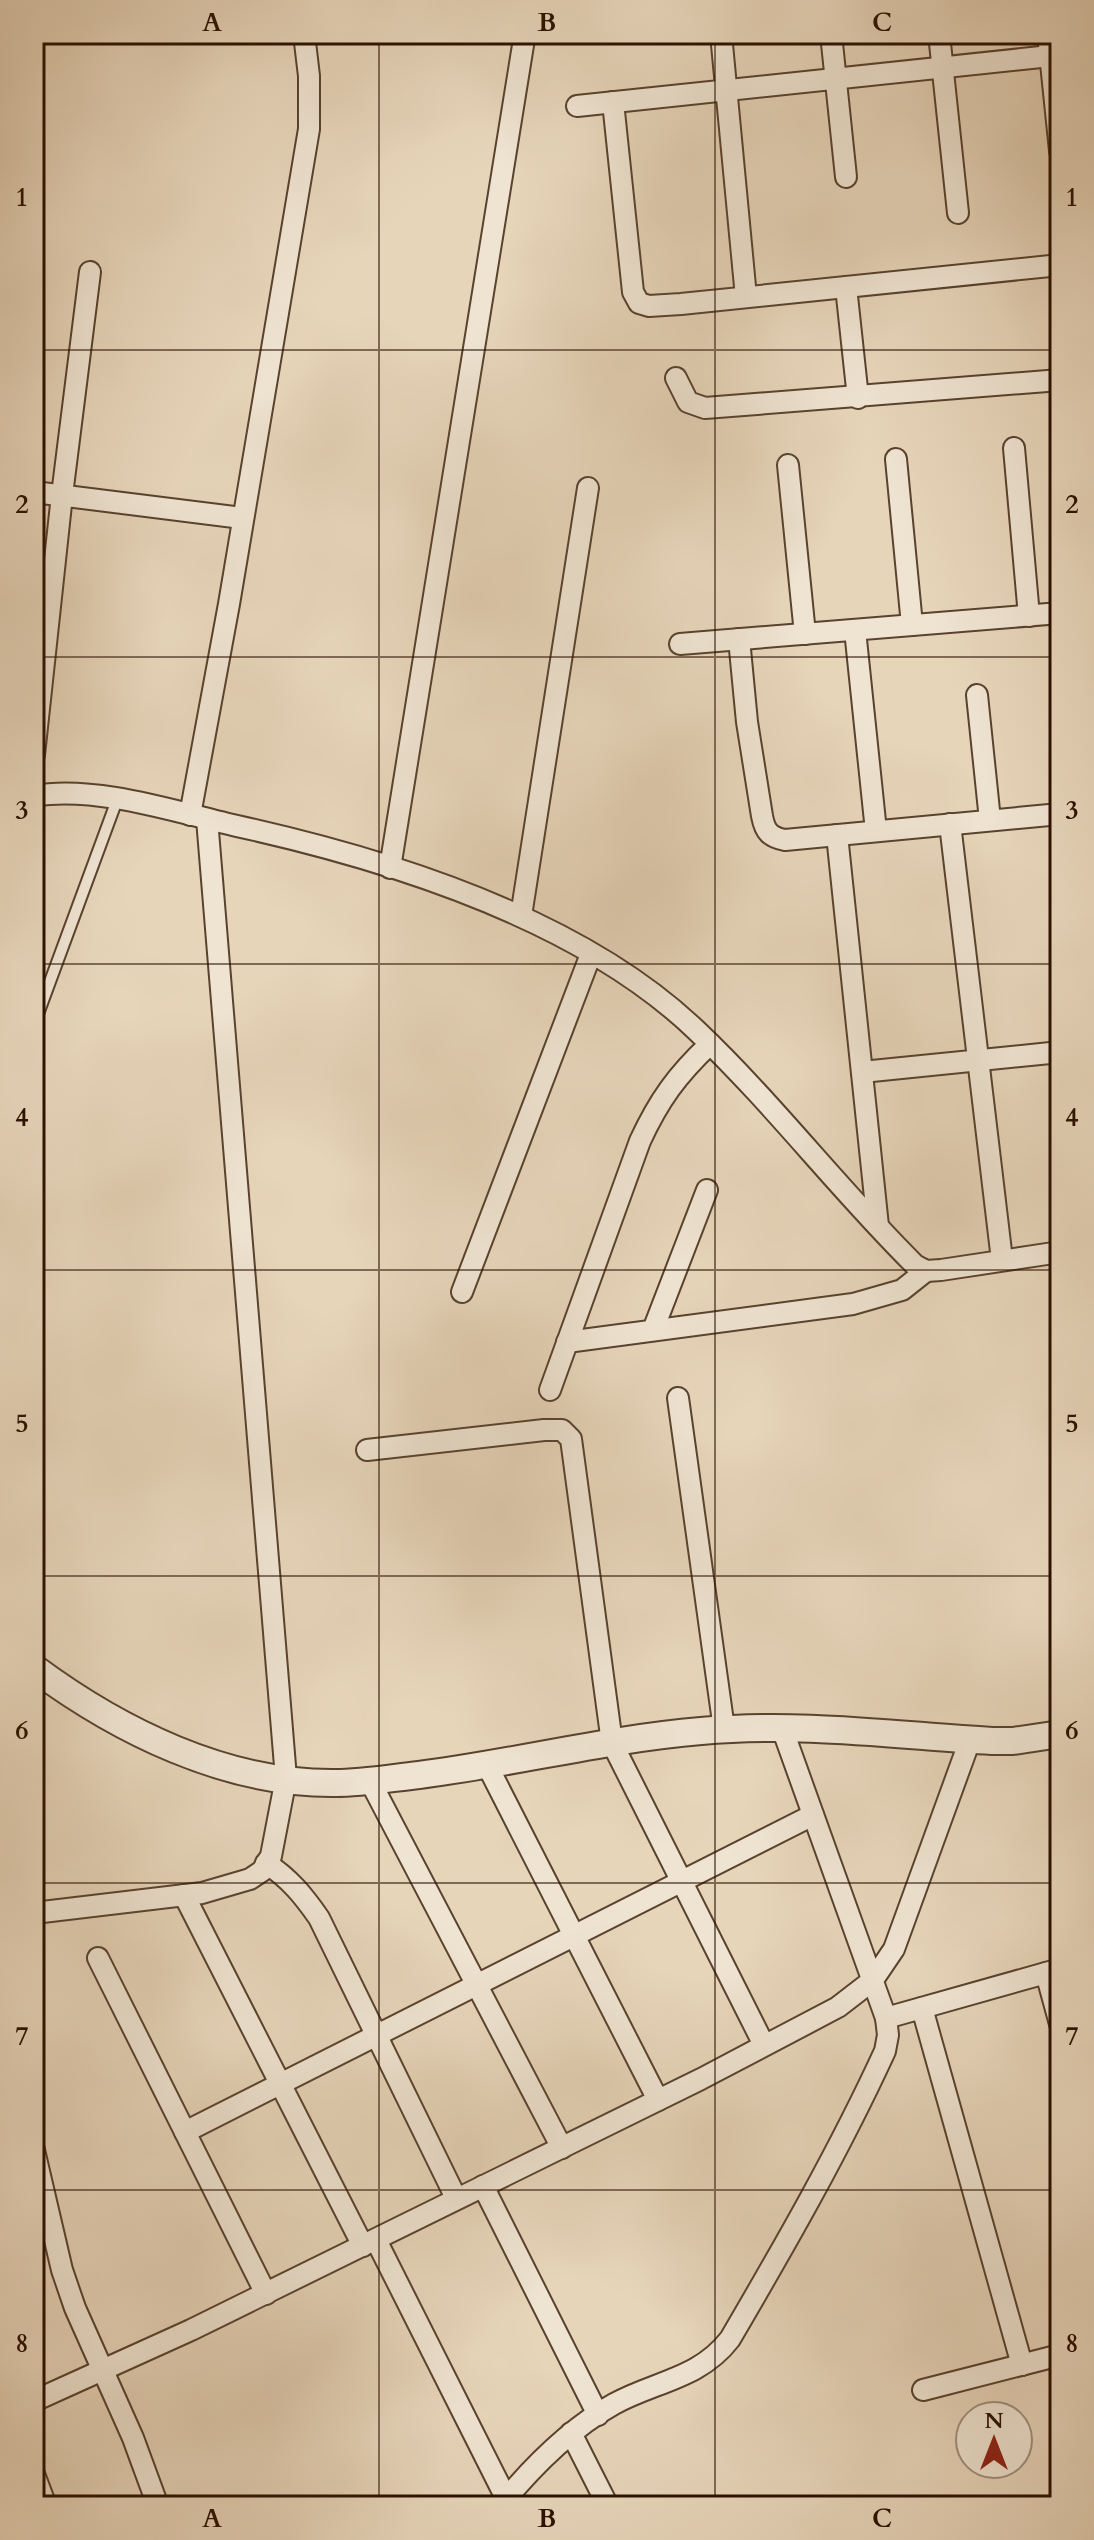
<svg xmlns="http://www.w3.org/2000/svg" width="1094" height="2540" font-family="Cardo,serif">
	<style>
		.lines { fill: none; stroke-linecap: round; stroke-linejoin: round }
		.service-casing { stroke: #59422e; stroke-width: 14 }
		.minor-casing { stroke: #59422e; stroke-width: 24 }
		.tertiary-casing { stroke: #59422e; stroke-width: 30 }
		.service { stroke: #efe4d2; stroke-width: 10 }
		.minor { stroke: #efe4d2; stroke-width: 20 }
		.tertiary { stroke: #efe4d2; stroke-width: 26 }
		.grid { fill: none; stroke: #2a1100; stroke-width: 2; stroke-opacity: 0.55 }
		.neatline { fill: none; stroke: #2a1100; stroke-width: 3 }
		.grid-label { font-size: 26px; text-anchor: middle; font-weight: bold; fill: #2a1100 }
	</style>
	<rect width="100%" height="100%" fill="#e7d5ba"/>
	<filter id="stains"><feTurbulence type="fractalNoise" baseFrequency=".0025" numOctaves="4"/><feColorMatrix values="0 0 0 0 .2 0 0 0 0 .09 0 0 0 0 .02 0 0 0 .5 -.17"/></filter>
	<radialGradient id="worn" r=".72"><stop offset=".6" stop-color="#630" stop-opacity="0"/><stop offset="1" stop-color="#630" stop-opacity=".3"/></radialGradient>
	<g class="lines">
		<defs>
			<path id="service" d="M34,1025L117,800"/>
			<g id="minor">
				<path d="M721,34L746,297"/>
				<path d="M831,34L846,177"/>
				<path d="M939,34L958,213"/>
				<path d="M1048,34L1060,151"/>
				<path d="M613,102L633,292L639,303L649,306L681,304L1060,265"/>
				<path d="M577,106L1060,55"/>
				<path d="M846,287L858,398"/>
				<path d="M676,378L688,402L705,408L1060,380"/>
				<path d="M1014,448L1029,616"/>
				<path d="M896,459L912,625"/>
				<path d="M788,465L805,634"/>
				<path d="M34,492L242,518"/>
				<path d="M855,630L876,831"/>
				<path d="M739,639L747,722L762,816C765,832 770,837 785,840L1060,814"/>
				<path d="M680,644L1060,613"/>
				<path d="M977,695L990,820"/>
				<path d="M34,755L62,495L90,272"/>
				<path d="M34,796C96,785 176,812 237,826C391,860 580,919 696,1030C774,1104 839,1190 915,1265L926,1271L941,1270L1060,1252"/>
				<path d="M190,815L229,604L309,129V76L304,34"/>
				<path d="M950,824L1002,1260"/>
				<path d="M837,835L878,1226"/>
				<path d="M390,868L524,39"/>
				<path d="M521,916L588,488"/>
				<path d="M862,1072L1060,1052"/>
				<path d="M462,1292L591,954"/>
				<path d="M653,1330L707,1190"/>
				<path d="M567,1342L853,1304L902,1290L926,1271"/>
				<path d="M550,1390L640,1141C659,1100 677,1075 710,1044"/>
				<path d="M678,1398L724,1729"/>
				<path d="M367,1450L544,1430H562L571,1439L612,1743L764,2045"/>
				<path d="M487,1765L658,2100"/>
				<path d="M370,1781L562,2148"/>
				<path d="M266,1863C290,1879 303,1895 319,1918L456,2198"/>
				<path d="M184,1895L363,2246"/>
				<path d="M34,1913L202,1893L250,1879L262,1871L271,1856L286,1778L207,819"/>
				<path d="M98,1958L266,2294"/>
				<path d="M1046,1973L1060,2024"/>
				<path d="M922,2008L1022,2365"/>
				<path d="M886,2018L1060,1969"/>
				<path d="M185,2132L813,1815"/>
				<path d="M34,2150L62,2270L75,2308L133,2438L158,2506"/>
				<path d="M483,2186L598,2415"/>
				<path d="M376,2240L506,2498"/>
				<path d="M923,2390L1060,2355"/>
				<path d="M34,2401L191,2330L701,2079L838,2007L873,1980L894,1949L970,1740"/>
				<path d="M571,2433L608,2506"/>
				<path d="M34,2474L46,2506"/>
				<path d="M500,2506C532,2467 569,2429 614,2404C656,2381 699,2379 730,2339C785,2245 839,2151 885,2051L888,2035L886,2018L782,1728"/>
			</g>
			<path id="tertiary" d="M34,1668C119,1731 226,1784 335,1783C363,1783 391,1778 419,1775C514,1763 606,1739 701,1731C799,1722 894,1735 992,1741H1013L1060,1734"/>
		</defs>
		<use href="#service" class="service-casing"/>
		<use href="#minor" class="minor-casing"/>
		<use href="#tertiary" class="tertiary-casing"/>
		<use href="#service" class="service"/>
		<use href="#minor" class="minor"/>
		<use href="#tertiary" class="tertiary"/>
	</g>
	<path class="grid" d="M379,34V2506M715,34V2506M34,350H1060M34,657H1060M34,964H1060M34,1270H1060M34,1576H1060M34,1883H1060M34,2190H1060"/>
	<rect width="1094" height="2540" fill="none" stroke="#e7d5ba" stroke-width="88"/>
	<g transform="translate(994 2440)"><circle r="38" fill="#efe4d2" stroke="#a0907e" stroke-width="2"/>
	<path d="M0-6L14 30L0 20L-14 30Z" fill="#8f2418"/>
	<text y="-12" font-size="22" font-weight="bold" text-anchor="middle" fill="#2a1100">N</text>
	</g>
	<rect x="44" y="44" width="1006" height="2452" class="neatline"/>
	<g class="grid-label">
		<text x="212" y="31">A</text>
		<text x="547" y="31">B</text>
		<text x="882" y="31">C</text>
		<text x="22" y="206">1</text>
		<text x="1072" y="206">1</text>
		<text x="22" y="513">2</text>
		<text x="1072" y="513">2</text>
		<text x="22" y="819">3</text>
		<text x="1072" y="819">3</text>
		<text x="22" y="1126">4</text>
		<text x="1072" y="1126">4</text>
		<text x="22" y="1432">5</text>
		<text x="1072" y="1432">5</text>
		<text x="22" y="1739">6</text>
		<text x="1072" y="1739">6</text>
		<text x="22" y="2045">7</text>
		<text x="1072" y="2045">7</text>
		<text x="22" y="2352">8</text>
		<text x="1072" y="2352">8</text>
		<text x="212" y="2527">A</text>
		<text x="547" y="2527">B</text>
		<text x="882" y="2527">C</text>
	</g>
	<rect width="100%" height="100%" filter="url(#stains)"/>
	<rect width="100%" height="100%" fill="url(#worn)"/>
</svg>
